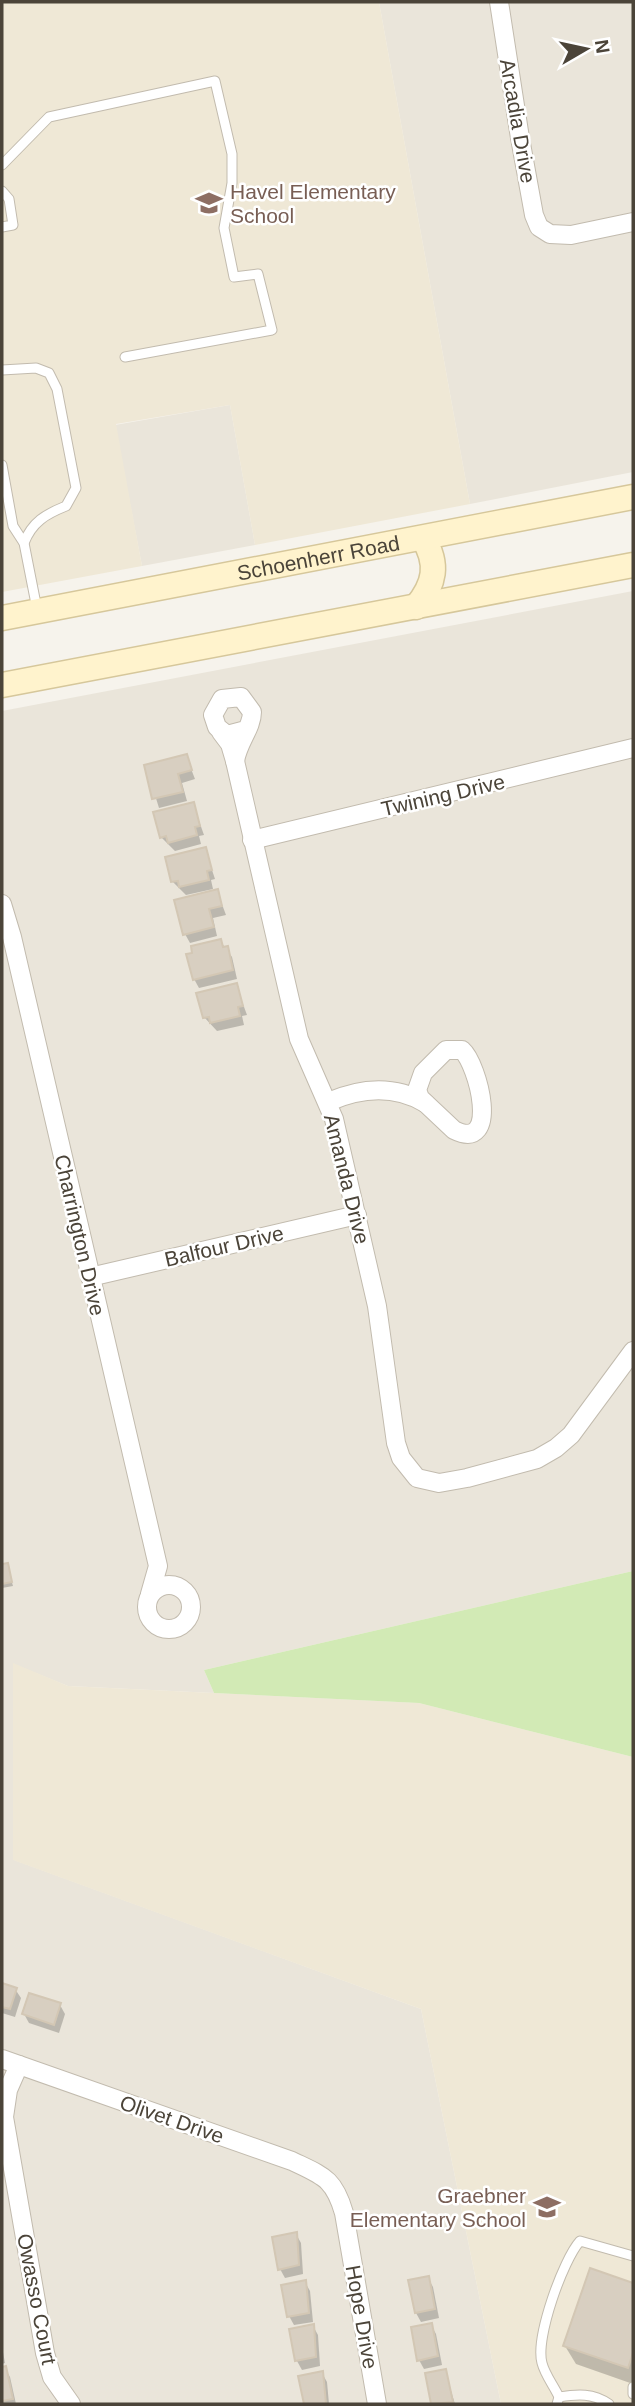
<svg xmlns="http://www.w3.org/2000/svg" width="635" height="2406" font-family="Arial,sans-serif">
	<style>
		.residential { fill: #eae5da }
		.education { fill: #efe8d6 }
		.green { fill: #d2eab5 }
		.shadow { fill: #0003 }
		.building { fill: #d8cfc1; stroke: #d3c7b4; stroke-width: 2 }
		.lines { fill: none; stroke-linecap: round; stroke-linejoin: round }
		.lane-casing { stroke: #c2bbae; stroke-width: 11 }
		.street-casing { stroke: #c2bbae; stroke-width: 20 }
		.secondary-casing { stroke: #d6c79b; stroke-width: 27 }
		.lane { stroke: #fff; stroke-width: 9 }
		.street { stroke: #fff; stroke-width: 18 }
		.secondary { stroke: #fff3cd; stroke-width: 24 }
		.labels { text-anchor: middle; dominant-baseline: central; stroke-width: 5; stroke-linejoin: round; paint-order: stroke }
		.street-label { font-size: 21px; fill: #4b4439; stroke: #fff }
		.education-label { font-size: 21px; fill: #785e54; stroke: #fff; text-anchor: start }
	</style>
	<rect width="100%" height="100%" fill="#f6f3ec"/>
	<g class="residential">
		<path d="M379,2H633V472L470,504Z"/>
		<path d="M230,405L255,545L142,566L115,425Z"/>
		<path d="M633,591V1571L204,1670L214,1693L68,1686L13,1664L14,1860L421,2009L501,2404H2V711Z"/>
	</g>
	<g class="education">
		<path d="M2,2H379L470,504L255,545L230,405L116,424L142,566L2,592Z"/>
		<path d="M13,1663L68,1686L419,1703L633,1757V2404H501L421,2009L13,1860Z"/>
	</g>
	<path class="green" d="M633,1571V1757L419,1703L214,1693L204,1670Z"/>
	<g class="shadow">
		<path d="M186,756L195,779L182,783L187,801L159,808L146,766Z"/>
		<path d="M193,804L204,835L199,836L201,844L175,851L161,837Z"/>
		<path d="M205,849L215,879L211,880L213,889L186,895L173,882Z"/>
		<path d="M217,891L226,915L213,918L217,936L190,943L185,934Z"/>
		<path d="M220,941L232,957L237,979L199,988L194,979Z"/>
		<path d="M236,985L247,1015L242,1016L244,1025L217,1031L204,1017Z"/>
		<path d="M7,1565L13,1586L2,1588V1566Z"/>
		<path d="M2,1985L15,1989L21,1998L15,2017L2,2013Z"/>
		<path d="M60,2005L65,2014L59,2033L29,2023L24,2014Z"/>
		<path d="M296,2234L301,2243L303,2274L285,2278L280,2269Z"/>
		<path d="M592,2270L633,2283V2384L576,2364L565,2346Z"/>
		<path d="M428,2278L433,2287L439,2318L421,2322L416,2313Z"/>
		<path d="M305,2282L310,2291L313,2322L294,2325L289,2316Z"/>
		<path d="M431,2325L436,2334L442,2365L424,2369L419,2360Z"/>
		<path d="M313,2326L318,2335L320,2366L302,2370L297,2361L291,2331Z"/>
		<path d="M2,2347L5,2363L2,2364Z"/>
		<path d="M2,2368H5L10,2377L16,2404H2Z"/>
		<path d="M445,2371L455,2404H433L427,2374Z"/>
		<path d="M322,2373L327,2382L329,2404H306L300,2377Z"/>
	</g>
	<g class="building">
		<path d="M187,754L192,770L178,774L183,792L152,799L144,765Z"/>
		<path d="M194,802L200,826L195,827L197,835L168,843L166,836L160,838L153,812Z"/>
		<path d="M206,847L212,870L207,871L209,880L179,887L178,881L171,882L165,857Z"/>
		<path d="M218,889L222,906L209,909L214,927L183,935L174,900Z"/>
		<path d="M221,939L223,947L228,946L233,970L193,980L186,954L192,953L191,946Z"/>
		<path d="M237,983L243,1006L238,1007L240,1016L210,1023L209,1017L203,1018L196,993Z"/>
		<path d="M8,1563L12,1582L2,1584V1564Z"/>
		<path d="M2,1983L17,1988L10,2009L2,2007Z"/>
		<path d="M29,1993L61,2003L54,2025L22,2014Z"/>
		<path d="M297,2232L299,2265L278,2270L272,2237Z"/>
		<path d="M590,2268L633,2283V2353L628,2368L563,2346Z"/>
		<path d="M429,2276L435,2309L415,2313L408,2280Z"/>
		<path d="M306,2280L309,2313L287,2317L281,2285Z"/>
		<path d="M432,2323L438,2356L417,2361L411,2327Z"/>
		<path d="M314,2324L316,2357L295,2361L289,2329Z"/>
		<path d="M6,2366L13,2399L2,2401V2367Z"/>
		<path d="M446,2369L453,2402L431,2404L425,2373Z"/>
		<path d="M323,2371L326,2404H304L298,2376Z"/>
	</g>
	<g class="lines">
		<defs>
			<g id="lane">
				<path d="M2,165L49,117L215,81L232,154V183L224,228L234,277L258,274L272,330L125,357"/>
				<path d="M2,191L9,199L13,225L2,227"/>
				<path d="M2,370L36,368L49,373L57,389L76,488L66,506C46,514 32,522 24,543"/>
				<path d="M2,465L13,526L24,543L37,609"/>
				<path d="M633,2387V2394"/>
				<path d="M559,2397C554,2386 545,2375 542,2363C535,2338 563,2260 580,2241L633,2256"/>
				<path d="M557,2404L559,2397C578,2394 593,2393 609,2404"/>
			</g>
			<g id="street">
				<path d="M499,2L520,138L534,215L539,227L550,234L571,235L633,222"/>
				<path d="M221,732L230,744L235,761L299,1039L334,1119L377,1306L396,1443L401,1458L417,1478L439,1483L467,1478L537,1459L556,1448L571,1435L633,1351"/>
				<path d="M235,761C238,742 252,728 252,712L241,697L222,699L213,715L217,727L227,735L246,730"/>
				<path d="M252,840L633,748"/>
				<path d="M2,904L12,937L158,1566L150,1594"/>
				<path d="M446,1050H462C478,1064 501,1153 454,1130L420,1098L417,1090L423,1073Z"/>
				<path d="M328,1102C360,1088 393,1084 425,1103"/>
				<path d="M90,1277L357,1215"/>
				<circle cx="169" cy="1607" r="22"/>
				<path d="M2,2059L292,2161C323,2176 334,2178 344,2213L377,2404"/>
				<path d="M19,2065L8,2090L4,2117L45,2353L52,2377L71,2404"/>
			</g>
			<g id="secondary">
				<path d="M416,607C435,584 439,564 423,538"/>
				<path id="s1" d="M2,618L633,497"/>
				<path d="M2,685L633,565"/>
			</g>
		</defs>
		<use href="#lane" class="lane-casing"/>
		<use href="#street" class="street-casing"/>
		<use href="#secondary" class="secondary-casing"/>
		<use href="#lane" class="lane"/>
		<use href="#street" class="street"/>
		<use href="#secondary" class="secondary"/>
	</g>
	<defs>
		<symbol id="school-bare" viewBox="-9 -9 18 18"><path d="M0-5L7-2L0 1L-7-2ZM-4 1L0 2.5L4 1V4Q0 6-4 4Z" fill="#8d6e63" stroke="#fff" stroke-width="2.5" paint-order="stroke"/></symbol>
	</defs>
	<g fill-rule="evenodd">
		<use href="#school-bare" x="190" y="184" width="38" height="38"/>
		<use href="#school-bare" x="528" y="2188" width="38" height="38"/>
	</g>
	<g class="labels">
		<g class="street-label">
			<text transform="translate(518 121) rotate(80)">Arcadia Drive</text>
			<text stroke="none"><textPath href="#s1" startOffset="322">Schoenherr Road</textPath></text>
			<text transform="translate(443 795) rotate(-13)">Twining Drive</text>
			<text transform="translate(347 1179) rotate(76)">Amanda Drive</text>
			<text transform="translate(80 1235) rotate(77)">Charrington Drive</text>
			<text transform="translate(224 1246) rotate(-13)">Balfour Drive</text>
			<text transform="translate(172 2119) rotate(19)">Olivet Drive</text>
			<text transform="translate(37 2299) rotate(79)">Owasso Court</text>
			<text transform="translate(362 2317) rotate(80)">Hope Drive</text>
		</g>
		<g class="education-label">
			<text x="230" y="191">Havel Elementary<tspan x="230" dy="24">School</tspan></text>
			<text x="526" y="2195" text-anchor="end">Graebner<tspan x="526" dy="24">Elementary School</tspan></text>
		</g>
	</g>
	<rect width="635" height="2406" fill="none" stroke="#4b4439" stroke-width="7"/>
	<g transform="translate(586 49) rotate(81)" stroke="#ffffff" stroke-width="5" paint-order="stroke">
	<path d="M0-5L12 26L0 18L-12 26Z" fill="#4b4439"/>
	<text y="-10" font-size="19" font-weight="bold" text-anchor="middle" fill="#4b4439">N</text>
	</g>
</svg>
